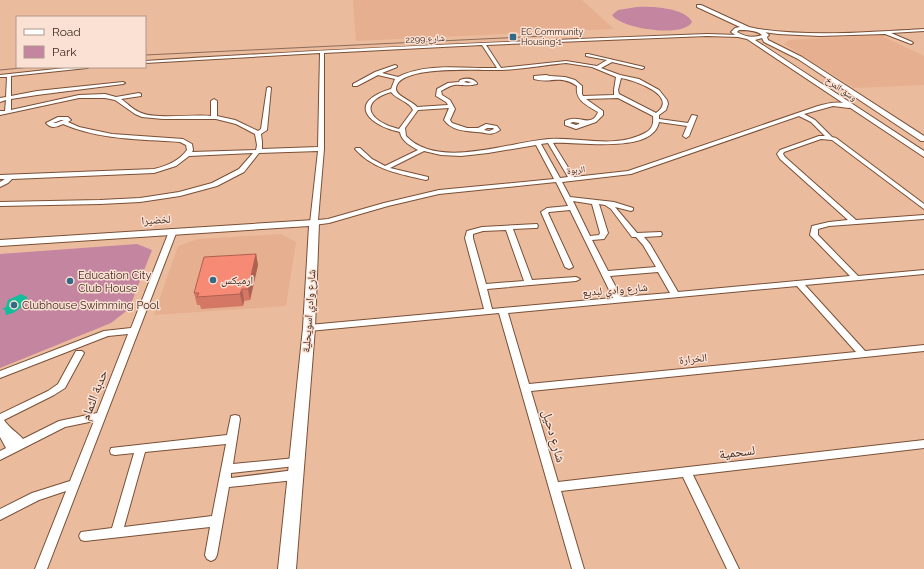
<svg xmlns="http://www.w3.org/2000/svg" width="924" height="569" font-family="Raleway,'Noto Naskh Arabic',sans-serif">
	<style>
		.built { fill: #e6af8f }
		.green { fill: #c385a0 }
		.water { fill: #12be99 }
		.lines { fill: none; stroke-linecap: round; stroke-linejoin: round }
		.street-casing { stroke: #795036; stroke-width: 2 }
		.secondary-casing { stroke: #795036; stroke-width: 2 }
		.street { fill: #fff; fill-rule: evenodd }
		.secondary { fill: #fff; fill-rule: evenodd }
		.tram { stroke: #8c6c59; stroke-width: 1 }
		.wall { fill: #d47765 }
		.shaded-wall { fill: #ad6152 }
		.building { fill: #f78a75; stroke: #ad6152 }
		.poi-dot { fill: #336a85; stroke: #fbe1d3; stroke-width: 1.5 }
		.labels { text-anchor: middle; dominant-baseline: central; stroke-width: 3; stroke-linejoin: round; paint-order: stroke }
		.far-poi-label { font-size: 9px; fill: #3d2a1f; stroke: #fbe1d3; text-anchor: start }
		.far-street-label { font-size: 9px; fill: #3d2a1f; stroke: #fbe1d3 }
		.street-label { font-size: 11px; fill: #3d2a1f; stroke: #fbe1d3 }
		.poi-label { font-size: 11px; fill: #3d2a1f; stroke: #fbe1d3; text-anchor: start }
		.near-street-label { font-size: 13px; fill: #3d2a1f; stroke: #fbe1d3 }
	</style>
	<rect width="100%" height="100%" fill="#ebbb9e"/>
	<g class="built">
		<path d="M353,0H582L614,29L356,41Z"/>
		<path d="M880,35L924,56V85L854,88L784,44L789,40Z"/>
		<path d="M281,234L296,242L286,306L154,315L178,246L198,239Z"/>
	</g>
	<g class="green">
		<path d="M637,7C652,6 685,8 692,22C684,38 621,29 612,15L618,10Z"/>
		<path d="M137,244L152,250L129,309L111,323L0,368V254Z"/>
	</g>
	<path class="water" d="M21,294L27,297V299L21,304L22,307L13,313L6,315L5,310L2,309L6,307L8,300Z"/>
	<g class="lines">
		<defs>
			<g id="street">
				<path d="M758,29C813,37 868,32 924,29V31L891,33L912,42L913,43L911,44L885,34L820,36L778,34L757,31Z"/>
				<path d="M707,34L739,35L741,36L739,37L707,36L486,45L501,68L566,61L597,66L607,60L586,56V54H588L644,67V68L642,69L612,62L601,68L620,75L639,79L659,90L667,100L668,104L666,110L659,115V119L688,123L692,115L697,116L689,136L686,138L683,136L687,126L659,122C653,155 576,141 553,143L574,177L628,171L818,106C829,103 842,100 852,106L849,108L833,106L804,114L815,120L832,137L836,138L924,204V209L832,140L821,139L784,152L783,154L785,157L856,220L924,215V219L829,226L818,229V235L858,276L924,270V274L805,285L865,351L924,345V351L531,391L558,482L924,440V448L693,475L739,569H727L683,477L561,491L584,569H572L499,313L309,331L305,328L309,325L484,309L465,238L467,231L482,227L537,224L538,226L537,228H534L513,229L532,280L576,277L580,279L576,281L487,289L492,309L613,298L570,210L549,212L548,213L573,267L569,269L565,267L541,212L547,208L568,206L556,182L439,194L388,206L329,223L314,225L310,223L318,151L259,153L244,172L217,186L180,196L140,202L100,204L0,206V202L100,200L140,198L179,192L212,183L239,169L253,153L189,156L176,166L154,173L12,179L8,183L0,187V182L5,179H0V175L154,169C167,166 179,161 187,150L186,145L180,142C140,139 100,140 63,124C57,127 51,129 46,123L58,117H68L71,120L68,122L79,127L112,134L183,139L192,144L193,150L192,152L256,150L257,145L255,134L236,124L216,119H163L142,117L135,114L115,100L105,98H79L0,115V111H5L6,100L0,102V98L6,97L7,77H0V75L74,67H89L87,68L11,76V96L37,91L123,82L125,83L123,84L37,95L11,99V110L79,95L105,94L116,97L139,93L141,94V96L121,99C127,103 132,109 139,112C155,120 192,114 211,116V101L214,99L217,101V116L235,120L258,131L261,129L267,88L269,87L271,88L267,130L261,134L262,142V149L318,147L320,53L145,63V61C332,49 520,41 707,34ZM482,45L497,68C465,69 427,62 398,77L382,73L397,67V66L395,65L375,72L353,84V86H357L378,75L395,79L391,89C347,102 367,125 400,132C401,141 411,146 418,150L385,166L372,159L360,148H356L355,149C374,170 400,174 426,180L428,179V177L390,168L424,151L441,155L461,156L488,153L536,145L554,179L439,190L384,203L328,219L318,220L324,149V53ZM566,63L592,67L616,77L614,90V95L583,96L582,94V86L575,80L565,77L550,76L546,75L534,76V79C551,84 560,74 577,86C575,101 587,105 598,112C592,127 581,117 572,119C569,119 567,120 565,121V125L576,129L596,122L603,115V111L586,99L618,98L653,116C654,123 652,130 645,133C615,149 580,137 549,139C508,142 438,170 406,136L405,128L418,110L449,108L444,120C451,130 464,131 476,132C486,132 490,137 500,130L497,126L486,124L478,128H467L452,123L450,120L455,109L450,100L442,95L441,91C448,87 453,84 460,85C468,85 469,86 477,84V83C473,78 466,78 460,80L459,82L448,83L437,89L436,96L446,102L448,105L417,107C413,101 395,96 396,88C399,64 484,71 502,70C524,69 545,65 566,63ZM621,78C634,80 680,96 656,113L619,94L618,90ZM466,81L471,82H472L468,83L464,82ZM391,92C397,100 409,101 413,110L399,129C372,123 355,103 391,92ZM799,116L811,122L825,136H819L780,150L777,154L780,159L848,220L829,222L812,226L810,235L850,276L678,292L650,244L644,237L661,236L662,234L661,232L637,233L615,207L631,211L633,210V208L614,202L570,197L562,182L631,174ZM61,120H64L56,123H53ZM573,122L579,123V124L576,125L570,123ZM487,128H493L494,129L489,131L484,130ZM548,143L568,177L560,178L541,144ZM573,201L592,204L600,233L599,235L590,236ZM599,204L605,205L611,209L632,237H636L643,245L656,267L608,271L592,240L604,239L608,233ZM506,230L524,281L486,284L473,238V234L483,231ZM658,272L670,293L621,297L610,276ZM797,286L856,352L529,384L508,313Z"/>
				<path d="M170,229H176L177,231L47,569H35L66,491L39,500L0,520V509L32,493L70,481L94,421L65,427L0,460V451L6,448L0,437V414L48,391L58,384L76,351H82L84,353L65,388L54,395L4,420C9,428 17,432 23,439L59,421L97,413L128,334L108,336L0,378V371L104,331L131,328Z"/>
				<path d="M235,415L239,416L240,419L233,464L296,458L300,459L301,462L300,465L296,466L231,473V478L295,470L299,472L300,475L299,478L295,480L229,487L217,555L215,559L211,561L207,559L205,555L210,527L85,541L81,540L79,536L81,532L112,528L134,453L115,455L111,454L110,451L111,448L227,435L231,416ZM226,444L212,516L124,527L145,452Z"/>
			</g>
			<g id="secondary">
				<path d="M697,5H701L749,27L763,30L769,35L767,37L768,40L802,57L924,136V141H921L798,59L764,42L762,38L755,40L924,151V157L747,39L738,37L731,32L735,28L740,27L697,7ZM739,30C746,30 756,30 762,35C754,38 745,37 737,32Z"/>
				<path d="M314,220L319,223L315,328L296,569H278L303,328L309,226L0,246V240Z"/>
			</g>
		</defs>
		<use href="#street" class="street-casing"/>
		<use href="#secondary" class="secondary-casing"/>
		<use href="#street" class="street"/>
		<use href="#secondary" class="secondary"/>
		<g class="tram">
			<path d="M145,55L545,36"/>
			<path d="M0,70L32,67"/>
		</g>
	</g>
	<path class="wall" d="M256,254L258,265L250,300L244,301L243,306L201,309L200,305H197L194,293Z"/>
	<g class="shaded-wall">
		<path d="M256,254L258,265L250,300L248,289Z"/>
		<path d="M242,289L244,301L243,306L240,294Z"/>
	</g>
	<path class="building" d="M256,254L248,289H242L240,294L197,297L199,293H194L204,257Z"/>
	<g class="poi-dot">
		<rect x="509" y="33" width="8" height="8" rx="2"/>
		<circle cx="213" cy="280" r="4"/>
		<circle cx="70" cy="281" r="4"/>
		<circle cx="14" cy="305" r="4"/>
	</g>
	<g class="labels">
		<g class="far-poi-label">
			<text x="521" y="32">EC Community<tspan x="521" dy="10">Housing 1</tspan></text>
		</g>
		<g class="far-street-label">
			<text transform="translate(425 39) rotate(-3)">شارع 2299</text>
			<text transform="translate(841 89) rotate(34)">وسق المرخ</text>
			<text transform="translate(576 170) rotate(-6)">الربوة</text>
		</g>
		<g class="street-label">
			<text transform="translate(156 220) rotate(-4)">لخضيرا</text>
			<text transform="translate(615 290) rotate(-5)">شارع وادي لبديع</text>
			<text transform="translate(309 311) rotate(-86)">شارع وادي اسويحلية</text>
			<text transform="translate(693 359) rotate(-6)">الخرارة</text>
		</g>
		<g class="poi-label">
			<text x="78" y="275">Education City<tspan x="78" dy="13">Club House</tspan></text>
			<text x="221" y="280">ارميكس</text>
			<text x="22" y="305">Clubhouse Swimming Pool</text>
		</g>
		<g class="near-street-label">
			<text transform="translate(94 395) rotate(-69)">حدبة الثمام</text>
			<text transform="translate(554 436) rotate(74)">شارع دحيل</text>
			<text transform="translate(737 452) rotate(-7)">لسحمية</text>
		</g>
	</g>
	<rect x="16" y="16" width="130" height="52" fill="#fbe1d3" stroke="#af988b"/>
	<rect x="24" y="29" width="20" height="6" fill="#ffffff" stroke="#af988b"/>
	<text x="52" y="36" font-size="12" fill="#3d2a1f">Road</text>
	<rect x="24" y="46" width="20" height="12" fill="#c385a0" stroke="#af988b"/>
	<text x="52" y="56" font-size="12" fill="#3d2a1f">Park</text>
</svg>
